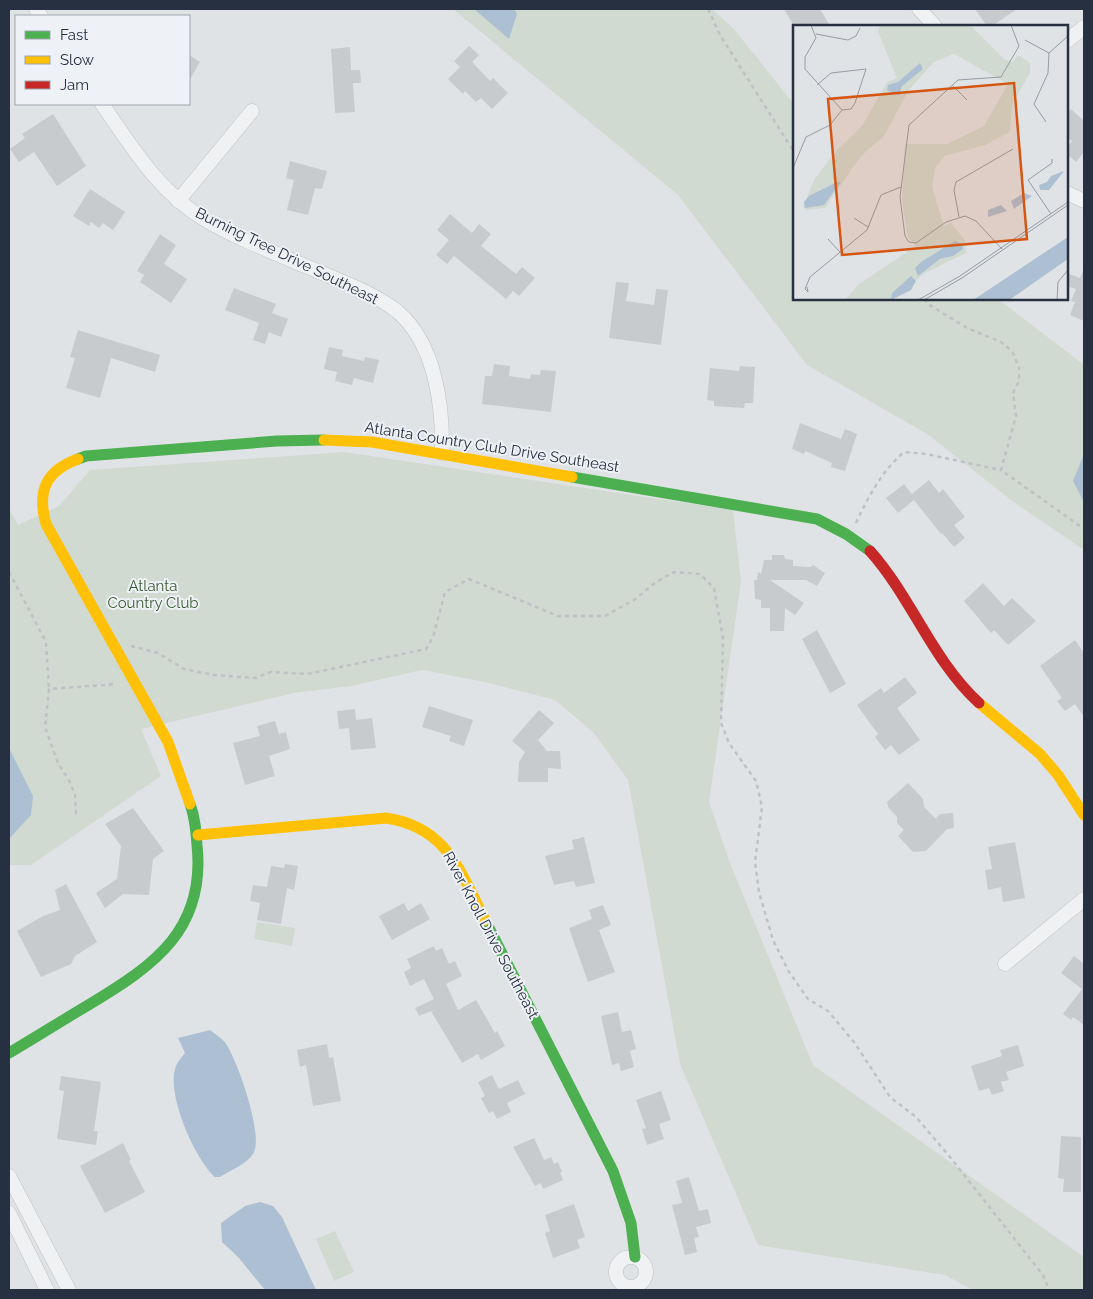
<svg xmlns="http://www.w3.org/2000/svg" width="1093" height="1299" font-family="Raleway,sans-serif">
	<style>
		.green { fill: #d1dad1 }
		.water { fill: #adbfd2 }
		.building { fill: #c8cbce }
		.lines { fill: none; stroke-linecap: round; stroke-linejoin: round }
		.street-casing { stroke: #bec1c4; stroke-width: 15 }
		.path { stroke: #bfc1c6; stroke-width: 2.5; stroke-dasharray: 4 4; stroke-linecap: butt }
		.street { stroke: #f0f1f2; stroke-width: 14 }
		.fast { stroke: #4caf50; stroke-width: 11 }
		.slow { stroke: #ffc107; stroke-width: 11 }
		.jam { stroke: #c62828; stroke-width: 11 }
		.labels { text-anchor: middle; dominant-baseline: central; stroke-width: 4; stroke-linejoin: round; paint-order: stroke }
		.street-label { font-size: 15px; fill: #273040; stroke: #eef1f6 }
		.park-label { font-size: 15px; fill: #3b5c33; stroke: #eef1f6 }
		.inset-road { fill: none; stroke: #969ba4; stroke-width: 1 }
		.view { fill: #d55511; fill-opacity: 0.15; stroke: #d55511; stroke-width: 2.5 }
		.inset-edge { fill: none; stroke: #273040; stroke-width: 2.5 }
	</style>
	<rect width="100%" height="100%" fill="#e0e3e6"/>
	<g class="green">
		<path d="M453,9H712L734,29L794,104V299H998L1084,365V550L1015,503L927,434L807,365L678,195Z"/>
		<path d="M344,452L733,510L741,582L709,802L730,863L813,1065L1084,1257V1290H973L945,1275L758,1245L680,1064L628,780L594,733L555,700L485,682L422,670L351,686L294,693L141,729L161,776L31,865H9V508L18,525L59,506L90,470Z"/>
		<path d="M257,922L295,928L292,946L254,939Z"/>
		<path d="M335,1231L354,1272L334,1281L316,1239Z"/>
	</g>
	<g class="water">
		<path d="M474,9H514L517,14L509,39Z"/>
		<path d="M1084,454V502L1073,481Z"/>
		<path d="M9,748L33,796L31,815L9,839Z"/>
		<path d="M210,1030C215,1034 221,1038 225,1042C237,1059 263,1133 254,1152C249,1163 229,1171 220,1177H215C195,1160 165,1092 176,1066C178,1061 182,1057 185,1053L178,1038Z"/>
		<path d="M260,1202L273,1206L282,1217L316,1290H265L238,1257L222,1242L221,1223L245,1206Z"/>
	</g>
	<g class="building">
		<path d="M784,9H820L830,26H794Z"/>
		<path d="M975,9H1017L992,26H987Z"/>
		<path d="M469,46L479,55L472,62L490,81L493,78L508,93L492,109L481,98L476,102L465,91L463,94L448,79L460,67L454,61Z"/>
		<path d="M350,47L351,70H360L361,83H353L355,112L335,113L331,49Z"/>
		<path d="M189,55L200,62L189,81Z"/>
		<path d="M1071,109L1084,121V152L1076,162L1067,154V148L1072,141L1067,136V114Z"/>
		<path d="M53,114L86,166L57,186L34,152L19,162L10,149L25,138L22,134Z"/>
		<path d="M290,161L327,171L322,189L315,188L308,215L287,210L294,180L286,178Z"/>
		<path d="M90,189L125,212L113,230L103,223L99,228L91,222L89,226L73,216Z"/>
		<path d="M450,214L472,233L479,224L491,234L481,246L516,274L522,267L535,278L519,296L513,291L506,299L454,256L447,264L436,255L449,240L437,230Z"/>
		<path d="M160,234L176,245L164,264L187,279L171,303L140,282L144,275L137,271Z"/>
		<path d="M1084,269V321L1070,315L1075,302L1071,301L1076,289L1067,286V273L1080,278Z"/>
		<path d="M616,282L629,283L626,301L654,305L656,289L668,290L661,345L609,338Z"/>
		<path d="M234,288L276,304L272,313L288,319L281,337L269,332L265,344L253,340L259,323L225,310Z"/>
		<path d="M78,330L160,355L155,372L111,358L100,398L66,388L75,358L70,357Z"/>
		<path d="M329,347L343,350L342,356L364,361L365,357L379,360L373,383L354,378L352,385L335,381L337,372L324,369Z"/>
		<path d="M494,364L510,366L509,376L530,379L531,374L540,375L541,370L556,371L551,412L482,404L485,376H492Z"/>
		<path d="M740,366L755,367L753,403H745L744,408L714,406V401L707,400L710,368L739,371Z"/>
		<path d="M800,423L841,439L845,429L857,434L845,471L831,467L832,463L805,451L804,454L792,449Z"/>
		<path d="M929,480L939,493L943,489L965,517L954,525L965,538L954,547L942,533L941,534L914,500L898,513L886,498L904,484L912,494Z"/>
		<path d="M772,555H784L785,559L793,560V566L811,567L813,565L825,573L817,586L806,580H770L804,603L795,615L785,608L784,631H770V608H761V600L755,599L754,580H757L758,572L761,574L764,560H772Z"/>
		<path d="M983,583L1004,606L1012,598L1036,621L1008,645L994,630L991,633L964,601Z"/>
		<path d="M817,630L846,684L830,693L802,639Z"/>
		<path d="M1075,640L1084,653V717L1075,704L1065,711L1057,701L1062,698L1040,666Z"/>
		<path d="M905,677L917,693L897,708L920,740L899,755L891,745L885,750L875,737L878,734L857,705L881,688L884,693Z"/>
		<path d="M429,706L473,720L464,746L449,741L451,736L422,727Z"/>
		<path d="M355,709L356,720L372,718L376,748L351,750L349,728L339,729L337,711Z"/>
		<path d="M539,710L554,723L538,740L547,751H560L561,769L548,768V782H518L519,762L525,752L512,741Z"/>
		<path d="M275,721L279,734L286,732L290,749L269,756L275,776L245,785L233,743L260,736L257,726Z"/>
		<path d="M908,783L923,799L924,807L936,819L940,814L953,813L954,828L947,829L926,851L913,852L898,836L904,830L897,823V817L888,807L887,802Z"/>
		<path d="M133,808L164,851L153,859L149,895L123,894L105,908L96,893L117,879L121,846L105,824Z"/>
		<path d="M584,837L595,883L576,887L574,881L554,885L545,856L574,849L572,840Z"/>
		<path d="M1015,842L1025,898L1003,902L1001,887L988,890L985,870L992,869L988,847Z"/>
		<path d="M285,864L298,866L294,890L287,888L281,924L257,920L260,903L250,901L253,885L267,887L271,866L284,868Z"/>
		<path d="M66,884L97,942L75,956L71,964L41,977L17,931L43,916L60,910L55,890Z"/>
		<path d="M404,903L408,911L421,903L430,919L392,940L379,916Z"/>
		<path d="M603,905L611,925L599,930L615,972L588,982L569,928L592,919L589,910Z"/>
		<path d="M434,946L436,951L442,948L449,964L455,961L462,976L446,984L458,1010L476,1000L495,1033L497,1031L505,1046L481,1060L478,1054L462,1063L431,1011L419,1016L415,1008L434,999L424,979L410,986L404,972L411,968L407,959Z"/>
		<path d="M1074,956L1084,964V1025L1073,1017L1071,1020L1063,1014L1082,989L1061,973Z"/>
		<path d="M618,1012L622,1032L631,1030L636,1049L630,1051L634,1067L621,1071L619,1063L612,1065L601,1016Z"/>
		<path d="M327,1044L329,1058L333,1057L341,1101L313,1106L306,1065L300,1067L297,1050Z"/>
		<path d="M1018,1045L1024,1066L1006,1072L1009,1080L1001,1082L1004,1091L992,1095L989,1088L979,1091L971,1066L1002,1056L1000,1050Z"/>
		<path d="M492,1075L499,1089L518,1080L525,1094L507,1103L511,1112L497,1119L493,1111L489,1113L481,1098L485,1096L478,1082Z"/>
		<path d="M61,1076L101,1082L94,1131H98L96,1145L57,1139L64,1091L59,1090Z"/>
		<path d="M661,1091L671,1120L659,1124L664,1139L647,1145L642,1129L646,1128L636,1100Z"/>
		<path d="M1061,1136L1081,1137V1192H1063L1064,1179L1058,1178Z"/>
		<path d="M534,1138L544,1160L551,1157L554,1164L558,1162L562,1172L560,1173L563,1180L543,1189L541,1183L535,1186L513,1147Z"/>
		<path d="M123,1143L131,1160L129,1161L145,1192L105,1213L80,1166Z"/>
		<path d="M689,1177L699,1211L708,1209L711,1223L696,1227L699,1237L694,1238L697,1252L685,1255L672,1205L682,1203L676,1181Z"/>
		<path d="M574,1204L585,1237L577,1240L580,1248L553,1258L545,1233L550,1231L545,1215Z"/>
	</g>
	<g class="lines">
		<defs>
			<g id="street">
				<path d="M36,9L41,16"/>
				<path d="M919,9L935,26"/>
				<path d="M1067,41L1084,27"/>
				<path d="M102,104C132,147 158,191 204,219C242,242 296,261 338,280C358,288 381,298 398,312C436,345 443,407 442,453"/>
				<path d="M1067,193L1084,201"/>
				<path d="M178,201L252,111"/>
				<path d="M1005,964L1084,899"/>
				<path d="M9,1176L69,1290"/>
				<path d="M9,1213L47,1290"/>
				<circle cx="631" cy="1272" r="15"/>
			</g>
		</defs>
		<use href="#street" class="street-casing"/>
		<g class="path">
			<path d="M708,9L720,35L794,152"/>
			<path d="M924,299L928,304L967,328L1001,342L1012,351L1019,367V381L1013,393L1016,416L1001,470L1084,529"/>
			<path d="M856,523C868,497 882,471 904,452L926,454L1001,470"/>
			<path d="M9,572L46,642L49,689"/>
			<path d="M131,646L158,653L184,669L214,675L255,678L271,672L307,674L426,649L433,637L445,592L469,579L558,616H605L634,600L656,582L674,572L700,574L714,588L723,638L721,723L729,743L756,781L762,807L755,862L759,892L773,940L789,972L808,999L828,1011L854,1042L890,1097L916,1117L950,1157L1043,1275L1049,1290"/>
			<path d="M76,814L75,795L69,780L58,763L45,727L49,689L117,684"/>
		</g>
		<use href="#street" class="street"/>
		<g class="fast">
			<path d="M78,459L86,456L277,441L324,440"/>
			<path d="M572,477L817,519L846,534L870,551"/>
			<path d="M485,920L613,1171L631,1223L635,1257"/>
			<path d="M9,1053C36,1037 63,1020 90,1004C155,965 206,929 197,845C196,831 195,817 190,804"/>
		</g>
		<g class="slow">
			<path d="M324,440L372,442L572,477"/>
			<path d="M78,459C45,471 37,492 46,524L168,742L190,804"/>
			<path d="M979,703L1040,754L1058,775L1084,815"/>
			<path d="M198,835L386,818C447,827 460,871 485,920"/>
		</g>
		<path class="jam" d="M870,551C912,598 932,660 979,703"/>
	</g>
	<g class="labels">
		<g class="street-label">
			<text transform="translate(287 256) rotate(26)">Burning Tree Drive Southeast</text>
			<text transform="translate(492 447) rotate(9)">Atlanta Country Club Drive Southeast</text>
			<text transform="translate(491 935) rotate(62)">River Knoll Drive Southeast</text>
		</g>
		<g class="park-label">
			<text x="153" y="586">Atlanta<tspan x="153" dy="17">Country Club</tspan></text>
		</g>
	</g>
	<g transform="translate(793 25)">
		<rect width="275" height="275" fill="#e0e3e6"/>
		<path d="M87,0H177L211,34L220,37L225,30L237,38V48L219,80L217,107L192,120L152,131L142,143L139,162L151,201L158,198L172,215L173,228L132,248L98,275H52L66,259L123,221L115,212L109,176L112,119H154L191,101L215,59L161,29L141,37L115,66L91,111L68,131L32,183L13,185L10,182L22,153L44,125L69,101L94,57L104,53L85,7Z" fill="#d1dad1"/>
		<path d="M127,38L130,44L109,61L106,70L94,65L95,60L105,57ZM271,146L256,165H247L246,160L254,157L258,151ZM44,157H48L31,180L12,183L11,177L16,171ZM231,168L239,171L221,184L218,176ZM208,180L214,186L195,192V185ZM275,212V234L216,275H180ZM162,216L169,219L170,224L160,231L147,234L125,251L122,243L128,237ZM118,251L123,256L118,265L98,275L99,268Z" fill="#adbfd2"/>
		<path class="inset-road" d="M18,0L23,13L12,32V44L49,85M23,9L55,15L63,11L67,3M232,15L256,28L275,11M24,60L38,48L73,44L62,78L58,84L49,85M159,60L174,75M253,97L241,79L255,48L256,28M0,143L13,112L37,100L49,85M258,189L235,155L259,138V134M166,192L161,165L163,157L220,124M61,193L75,202M35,214L47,227M209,224L183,196L172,191L153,197L123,218L116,217L112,211L107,172L116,100L165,55L208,52L226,21L218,0M14,262L15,267L12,264L17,252L74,205L88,170L108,162M125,275L167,251L275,177M131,275L169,253L275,180M264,275L265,257L275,245"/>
		<path class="view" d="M221,58L234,214L49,230L35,74Z"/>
		<rect width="275" height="275" class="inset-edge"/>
	</g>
	<rect width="1093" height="1299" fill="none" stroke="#273040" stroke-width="20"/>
	<rect x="15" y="15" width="175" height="90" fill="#eef1f6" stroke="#9ea4ad"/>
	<rect x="25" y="31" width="25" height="8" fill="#4caf50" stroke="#9ea4ad"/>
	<text x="60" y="40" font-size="15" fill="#273040">Fast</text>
	<rect x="25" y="56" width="25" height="8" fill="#ffc107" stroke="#9ea4ad"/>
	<text x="60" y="65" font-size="15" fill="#273040">Slow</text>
	<rect x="25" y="81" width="25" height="8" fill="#c62828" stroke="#9ea4ad"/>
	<text x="60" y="90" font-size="15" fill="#273040">Jam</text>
</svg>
